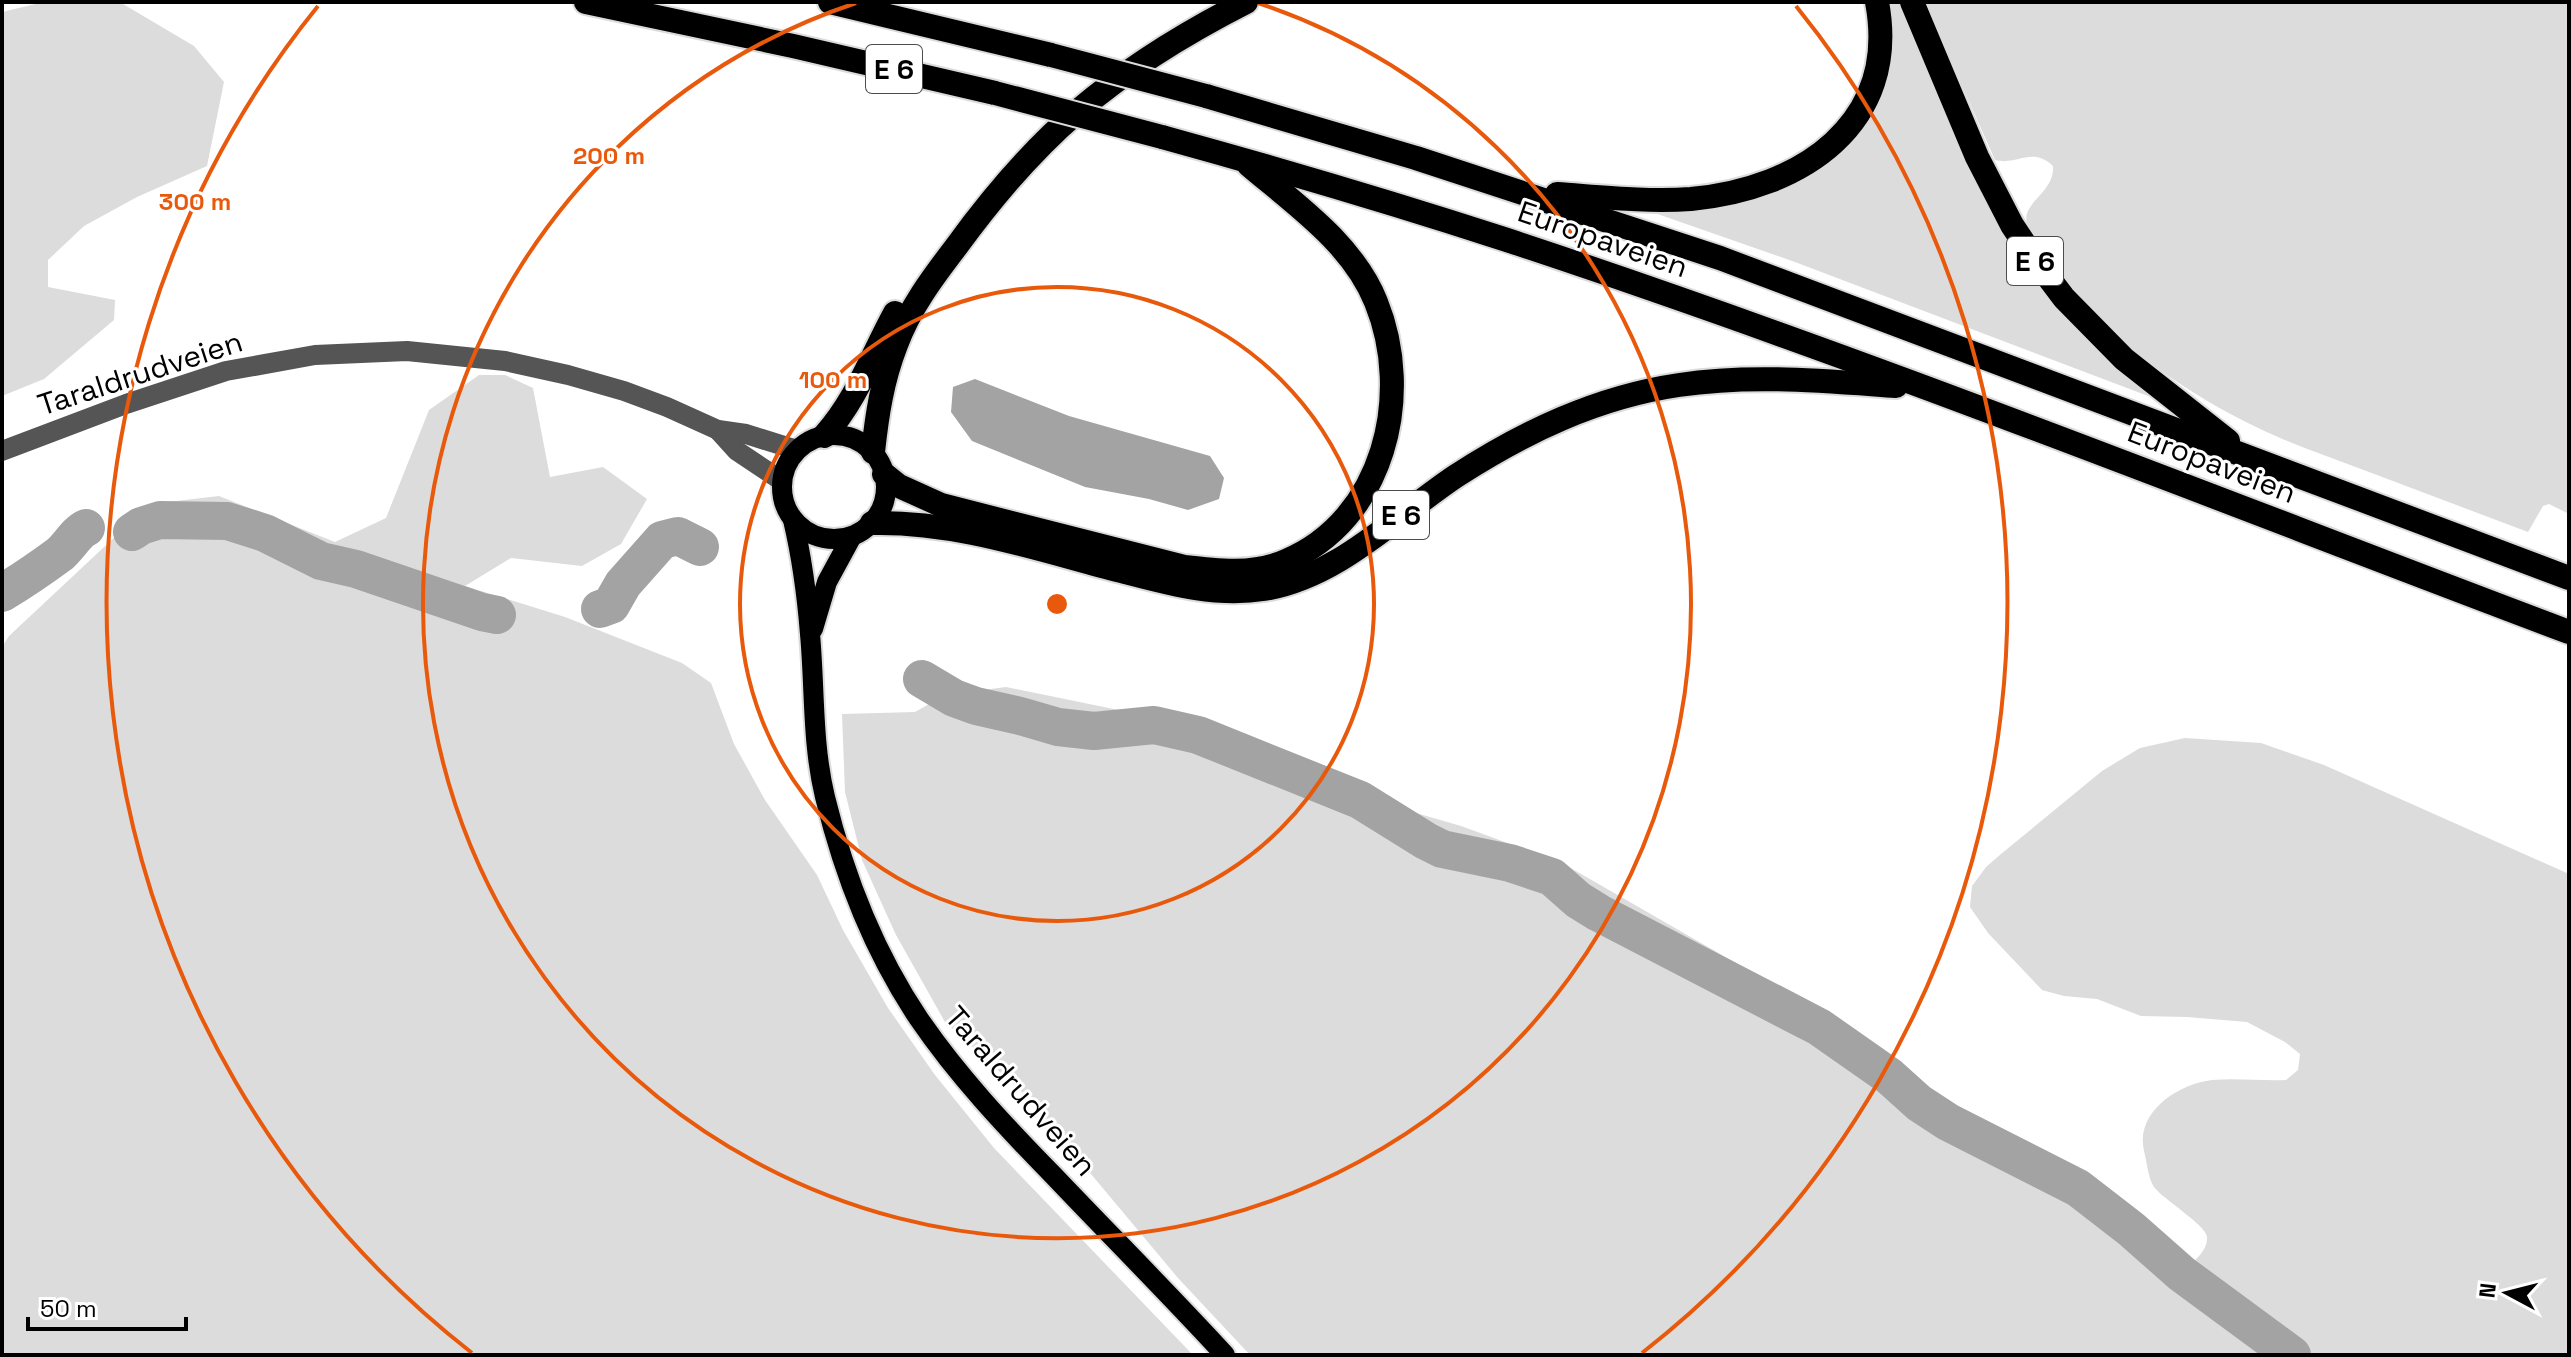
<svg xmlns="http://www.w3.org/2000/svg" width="2571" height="1357" font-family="'Space Grotesk',sans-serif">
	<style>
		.green { fill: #dcdcdc }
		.water { fill: #a3a3a3 }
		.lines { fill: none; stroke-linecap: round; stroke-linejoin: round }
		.river { stroke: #a3a3a3; stroke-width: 38 }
		.major-casing { stroke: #dbdbdb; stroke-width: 24 }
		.highway-casing { stroke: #dbdbdb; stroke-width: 28 }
		.minor { stroke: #555; stroke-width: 20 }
		.major { stroke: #000; stroke-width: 20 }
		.highway { stroke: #000; stroke-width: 24 }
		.highway-bridge-casing { stroke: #dbdbdb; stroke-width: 28; stroke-linecap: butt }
		.highway-bridge { stroke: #000; stroke-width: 24 }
		.ring { fill: none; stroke: #e8590c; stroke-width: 4 }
		.labels { text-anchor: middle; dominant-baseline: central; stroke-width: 6; stroke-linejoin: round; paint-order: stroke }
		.shield { fill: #fff; stroke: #4c4c4c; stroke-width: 2 }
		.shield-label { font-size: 28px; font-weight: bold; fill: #000 }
		.street-label { font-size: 30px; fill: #000; stroke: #fff }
		.centre { fill: #e8590c; stroke: #fff; stroke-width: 4 }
		.ring-label { font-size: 24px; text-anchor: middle; font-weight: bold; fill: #e8590c; stroke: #fff; stroke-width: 6; stroke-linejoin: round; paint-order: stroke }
	</style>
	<rect width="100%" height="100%" fill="#fff"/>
	<g class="green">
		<path d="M44,2L123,4L194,46L224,82L207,166L137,197L84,226L48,260V287L115,300L114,320L44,379L2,396V12Z"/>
		<path d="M1888,2H1903L1987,197L2164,402L1795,262L1646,210L1753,197L1883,85L1891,48L1892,30Z"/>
		<path d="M1925,2H2569V514L2549,504L2543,506L2528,532C2475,512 2422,492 2369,472C2339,460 2308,450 2278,437C2200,403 2128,354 2072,289C2059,273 2033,244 2027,224C2021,202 2055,193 2053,166C2032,146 2017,166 1995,160Z"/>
		<path d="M479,375H505L533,388L550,477L603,467L647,499L621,544L582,566L511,558L465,586L565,617L682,663L711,683L734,744L765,800L817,875L843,930L888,1008L935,1075L994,1148L1193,1355H2V647L9,636L150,504L219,496L335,542L386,518L429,410Z"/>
		<path d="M1006,687L1172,721L1280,755L1392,806L1461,826L1562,863L1755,974L1897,1071L2073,1182L2125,1218L2188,1267C2196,1259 2208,1250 2207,1237C2206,1225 2164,1200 2154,1187C2148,1178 2147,1162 2144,1151C2135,1112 2178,1084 2212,1080C2236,1078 2262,1081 2286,1080L2298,1070L2300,1054L2285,1042L2247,1022L2187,1017L2141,1016L2097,999L2064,996L2042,990L1988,933L1970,907L1972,886L1986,867L2001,854L2102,771L2140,748L2185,738L2261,743L2324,765L2569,874V1355H1250L1178,1278L1024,1094L945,1022L896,935L862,860L845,792L842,714L915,712L945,695Z"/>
	</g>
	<path class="water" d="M975,379L1069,416L1210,456L1224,478L1219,499L1188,510L1149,499L1085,487L972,441L951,412L953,387Z"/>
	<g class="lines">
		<g class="river">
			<path d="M132,532L141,526L160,520L227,521L265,533L321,561L356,569L482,612L497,615"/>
			<path d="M2,593C22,581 41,568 60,554C69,546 77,532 86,528"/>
			<path d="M600,609L611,605L623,584L662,540L678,536L700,547"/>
			<path d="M922,679L954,698L976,706L1020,716L1058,727L1094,731L1154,725L1198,735L1360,800L1426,841L1442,849L1510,863L1552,877L1578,900L1599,913L1819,1027L1889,1076L1919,1103L1948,1122L2078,1188L2131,1229L2182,1274L2292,1355"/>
		</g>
		<defs>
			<g id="major">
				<circle cx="834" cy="487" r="52"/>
				<path d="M793,520C802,558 807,596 810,634C815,689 812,743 825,797C844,875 874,952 919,1019C958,1076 1005,1126 1053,1175C1110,1235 1169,1294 1225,1355"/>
				<path d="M813,629L827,582L852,536"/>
			</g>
			<g id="highway">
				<path d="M586,2L793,46L995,93"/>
				<path d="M830,2L1051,55"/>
				<path d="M1912,2L1977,157L2012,225L2036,261L2064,298L2124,359L2228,441"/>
				<path d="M1206,96L1416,158L1720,258L2569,578"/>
				<path d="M1162,137C1278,169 1393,203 1507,240C1865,358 2216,499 2569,632"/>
				<path d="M1557,194C1601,197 1647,202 1691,199C1801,189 1900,124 1877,2"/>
				<path d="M824,436C857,399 872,355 895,313"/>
				<path d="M873,452C877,415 882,381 896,345C909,309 933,277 956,247C991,199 1032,150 1078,111C1127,69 1189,31 1246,2"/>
				<path d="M884,474L899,486L941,505L1184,567C1218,571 1254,575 1286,561C1384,520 1414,395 1376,302C1353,244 1295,204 1249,165"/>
				<path d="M872,523C957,521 1039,550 1121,571C1167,583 1215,597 1264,589C1338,577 1396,516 1456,476C1524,432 1597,397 1679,385C1751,374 1824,381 1896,386"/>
			</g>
		</defs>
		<use href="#major" class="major-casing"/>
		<use href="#highway" class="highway-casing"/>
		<g class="minor">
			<path d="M718,430L737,451L782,481"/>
			<path d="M2,451L126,404L226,371L315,355L407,351L505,361L568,375L624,391L667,407L718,430L746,434L797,450"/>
		</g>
		<use href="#major" class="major"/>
		<use href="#highway" class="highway"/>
		<defs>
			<g id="highway-bridge">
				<path d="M1051,55L1206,96"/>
				<path d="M995,93L1162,137"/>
			</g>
		</defs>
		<use href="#highway-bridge" class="highway-bridge-casing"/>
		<use href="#highway-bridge" class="highway-bridge"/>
	</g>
	<g class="ring">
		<circle cx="1057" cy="604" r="317"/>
		<path d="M1258 3A634 634 0 1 1 856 3"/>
		<path d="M472 1353A951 951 0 0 1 318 6M1796 6A951 951 0 0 1 1642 1353"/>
	</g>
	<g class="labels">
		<g class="shield">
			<rect x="866" y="45" width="56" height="48" rx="6"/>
			<rect x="2007" y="237" width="56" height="48" rx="6"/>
			<rect x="1373" y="491" width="56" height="48" rx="6"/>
		</g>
		<g class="shield-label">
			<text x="894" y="69">E 6</text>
			<text x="2035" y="261">E 6</text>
			<text x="1401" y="515">E 6</text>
		</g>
		<g class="street-label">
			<text transform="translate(1603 239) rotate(19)">Europaveien</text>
			<text transform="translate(140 373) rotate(-18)">Taraldrudveien</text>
			<text transform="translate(2212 462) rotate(21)">Europaveien</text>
			<text transform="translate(1021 1091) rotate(49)">Taraldrudveien</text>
		</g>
	</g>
	<circle cx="1057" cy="604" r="12" class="centre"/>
	<g class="ring-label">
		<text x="609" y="164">200 m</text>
		<text x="195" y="210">300 m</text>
		<text x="833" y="388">100 m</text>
	</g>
	<rect width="2571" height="1357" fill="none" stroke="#000000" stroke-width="8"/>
	<g transform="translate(2507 1293) rotate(277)" stroke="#ffffff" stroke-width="6" paint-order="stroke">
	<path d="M0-6L14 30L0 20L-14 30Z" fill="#000000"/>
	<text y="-12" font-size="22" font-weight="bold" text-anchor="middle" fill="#000000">N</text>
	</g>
	<path d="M28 1317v12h158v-12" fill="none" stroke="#000000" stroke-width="4"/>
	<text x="40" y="1317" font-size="24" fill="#000000" stroke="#ffffff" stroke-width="6" paint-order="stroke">50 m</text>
</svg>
